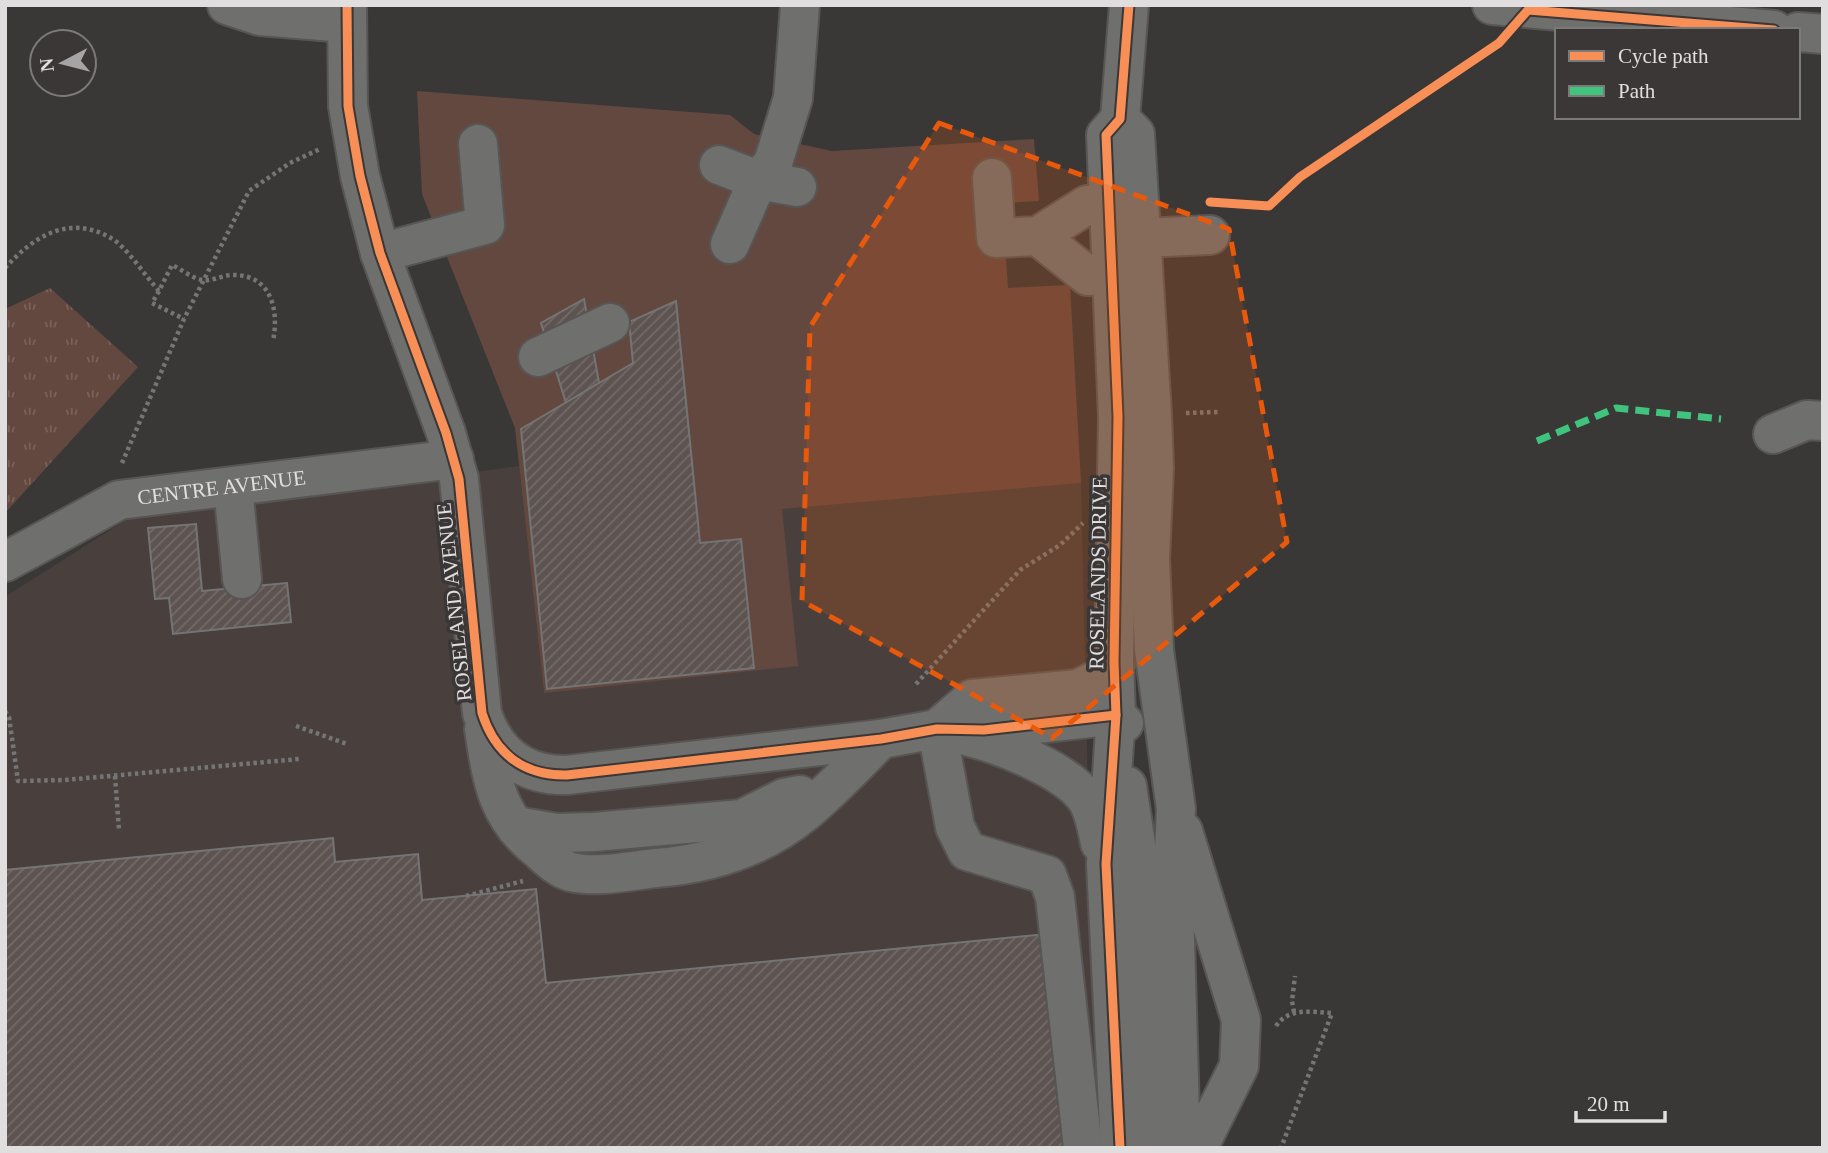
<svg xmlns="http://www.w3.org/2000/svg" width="1828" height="1153" font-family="'Times New Roman',serif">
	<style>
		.built { fill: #49403e }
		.grass { fill: url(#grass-tufts) }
		.garden { fill: #634840 }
		.building { fill: url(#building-hatch); stroke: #757474; stroke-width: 2 }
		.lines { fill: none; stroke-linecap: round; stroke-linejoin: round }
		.minor-casing { stroke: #575655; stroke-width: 42 }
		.path { stroke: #757575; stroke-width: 4.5; stroke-dasharray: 3.5 3.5; stroke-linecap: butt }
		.minor { stroke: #6f6f6e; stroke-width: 38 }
		.quiet { stroke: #40c37c; stroke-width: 7; stroke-dasharray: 14 7; stroke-linecap: butt }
		.cycleway-casing { stroke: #3a3736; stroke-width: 13 }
		.cycleway { stroke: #f78f57; stroke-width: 9 }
		.marked { fill: #e8590c; fill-opacity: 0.2; stroke: #e8590c; stroke-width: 5; stroke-dasharray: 14 9; stroke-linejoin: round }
		.labels { text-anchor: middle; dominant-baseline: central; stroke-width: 7; stroke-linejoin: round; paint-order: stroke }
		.street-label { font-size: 21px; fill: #e0dede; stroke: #3a3736 }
	</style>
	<defs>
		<pattern id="grass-tufts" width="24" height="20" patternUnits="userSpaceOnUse" patternTransform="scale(1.75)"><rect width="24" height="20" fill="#634840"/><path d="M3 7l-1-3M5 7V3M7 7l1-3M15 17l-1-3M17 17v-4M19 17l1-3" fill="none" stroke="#79625b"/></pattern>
		<pattern id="building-hatch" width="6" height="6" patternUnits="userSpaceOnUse" patternTransform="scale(1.75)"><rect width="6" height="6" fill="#5d5350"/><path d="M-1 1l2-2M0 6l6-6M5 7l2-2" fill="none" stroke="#746b69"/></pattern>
	</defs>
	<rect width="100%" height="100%" fill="#393837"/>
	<path class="built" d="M519,466L544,692L781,509L1081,483L1089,841L1112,1148H5V597L126,520Z"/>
	<path class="grass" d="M50,288L138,367L5,513V309Z"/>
	<path class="garden" d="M417,91L730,115L754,134L832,151L1034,139L1039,201L1002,203L1008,288L1070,285L1081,483L782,509L798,666L544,693L515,428L422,194Z"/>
	<g class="building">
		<path d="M584,299L599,383L566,403L541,323Z"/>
		<path d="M676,301L700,543L741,539L754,668L547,689L521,429L633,363L629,322Z"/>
		<path d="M196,524L202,591L287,583L291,622L173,634L169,598L155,599L148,528Z"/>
		<path d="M333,838L335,862L418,854L422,900L536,889L546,983L1078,931L1099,1148H5V870Z"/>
	</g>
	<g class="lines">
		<defs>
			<g id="minor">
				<path d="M227,5L260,16L346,23"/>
				<path d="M347,5L348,106L360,176L380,253L446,433L459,479L482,713C495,754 524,776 567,775L881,739L937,729L984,730L1116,715"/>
				<path d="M1492,5L1774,30"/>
				<path d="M1798,32L1823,34"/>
				<path d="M1120,119L1135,134L1152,415L1154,468L1150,559L1154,650L1176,809L1173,871L1181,1148"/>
				<path d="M719,165L758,180L797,187"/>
				<path d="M992,178L996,238L1038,236L1087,205L1109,204"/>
				<path d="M1038,236L1088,276L1112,275"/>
				<path d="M1141,238L1210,235"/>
				<path d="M730,244L758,180L773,163L793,98L800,5"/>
				<path d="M380,253L485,225L478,144"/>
				<path d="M538,357L610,323"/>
				<path d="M1773,434L1807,420L1823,421"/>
				<path d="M233,487L242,579"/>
				<path id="s1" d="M5,562L119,500L454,459"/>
				<path d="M1078,689L1124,723"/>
				<path d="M484,729C492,780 496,817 540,851C549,859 558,868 571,872C597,878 629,871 656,868C710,864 761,848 804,813C831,791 856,764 881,739"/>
				<path d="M937,729L955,827L967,851L1047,875L1055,897L1083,1148"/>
				<path d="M937,729L972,699L1078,689L1100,678"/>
				<path d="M966,736C999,744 1064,769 1085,797C1094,809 1097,829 1100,843"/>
				<path d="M1127,786L1144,896L1154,1148"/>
				<path d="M515,826L557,833L594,832L742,819L784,798L800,795"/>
				<path d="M1183,831L1241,1020L1239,1066L1198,1148"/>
				<path d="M1120,1148L1106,864L1116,715L1114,662L1118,417L1106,135L1120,119L1129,5"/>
			</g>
		</defs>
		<use href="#minor" class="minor-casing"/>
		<g class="path">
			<path d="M5,268C34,236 69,214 111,238C126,246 146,277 159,291L172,265C181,269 192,278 202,280C212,282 224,274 235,275C272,276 279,311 273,341"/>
			<path d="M159,291L152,303L184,319"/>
			<path d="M1186,413L1219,412"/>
			<path d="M122,463L184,319L249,191L290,163L320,149"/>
			<path d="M916,684L1020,570L1060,545L1083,523"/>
			<path d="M5,711L9,717L18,781L65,780L299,759"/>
			<path d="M296,726L347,744"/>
			<path d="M115,776L119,830"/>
			<path d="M466,896L523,881"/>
			<path d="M1294,1012L1292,1001L1295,976"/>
			<path d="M1276,1026C1289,1007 1311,1012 1332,1013L1281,1148"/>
		</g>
		<use href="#minor" class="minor"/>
		<path class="quiet" d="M1537,441L1616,408L1721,419"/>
		<defs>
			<g id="cycleway">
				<path d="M347,5L348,106L360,176L380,253L446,433L459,479L482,713C495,754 524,776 567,775L881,739L937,729L984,730L1116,715"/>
				<path d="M1210,202L1269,206L1300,177L1499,43L1528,10L1774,30"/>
				<path d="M1120,1148L1106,864L1116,715L1114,662L1118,417L1106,135L1120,119L1129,5"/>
			</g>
		</defs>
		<use href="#cycleway" class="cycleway-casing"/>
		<use href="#cycleway" class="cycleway"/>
	</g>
	<path class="marked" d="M939,123L1229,229L1287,542L1052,738L802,601L810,327Z"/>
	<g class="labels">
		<g class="street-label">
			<text stroke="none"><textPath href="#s1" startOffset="233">CENTRE AVENUE</textPath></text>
			<text transform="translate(1098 573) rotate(-89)">ROSELANDS DRIVE</text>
			<text transform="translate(454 602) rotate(-96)">ROSELAND AVENUE</text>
		</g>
	</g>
	<rect width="1828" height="1153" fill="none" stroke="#e0dede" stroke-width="14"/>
	<rect x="1555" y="28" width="245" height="91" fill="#3a3736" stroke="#7c7a79" stroke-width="2"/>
	<rect x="1569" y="51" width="35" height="10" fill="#f78f57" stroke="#7c7a79" stroke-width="2"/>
	<text x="1618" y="63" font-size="21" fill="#e0dede">Cycle path</text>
	<rect x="1569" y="86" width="35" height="10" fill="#40c37c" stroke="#7c7a79" stroke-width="2"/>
	<text x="1618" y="98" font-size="21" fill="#e0dede">Path</text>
	<g transform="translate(63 63) rotate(263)"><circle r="33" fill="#3a3736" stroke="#7c7a79" stroke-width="2"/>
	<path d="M0-5L12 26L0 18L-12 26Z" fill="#a6a4a4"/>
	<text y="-10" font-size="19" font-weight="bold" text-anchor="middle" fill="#e0dede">N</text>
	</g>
	<path d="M1576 1111v10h89v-10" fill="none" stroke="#e0dede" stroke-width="3.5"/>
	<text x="1587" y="1111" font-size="21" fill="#e0dede" stroke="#3a3736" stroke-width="5" paint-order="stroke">20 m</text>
</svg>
